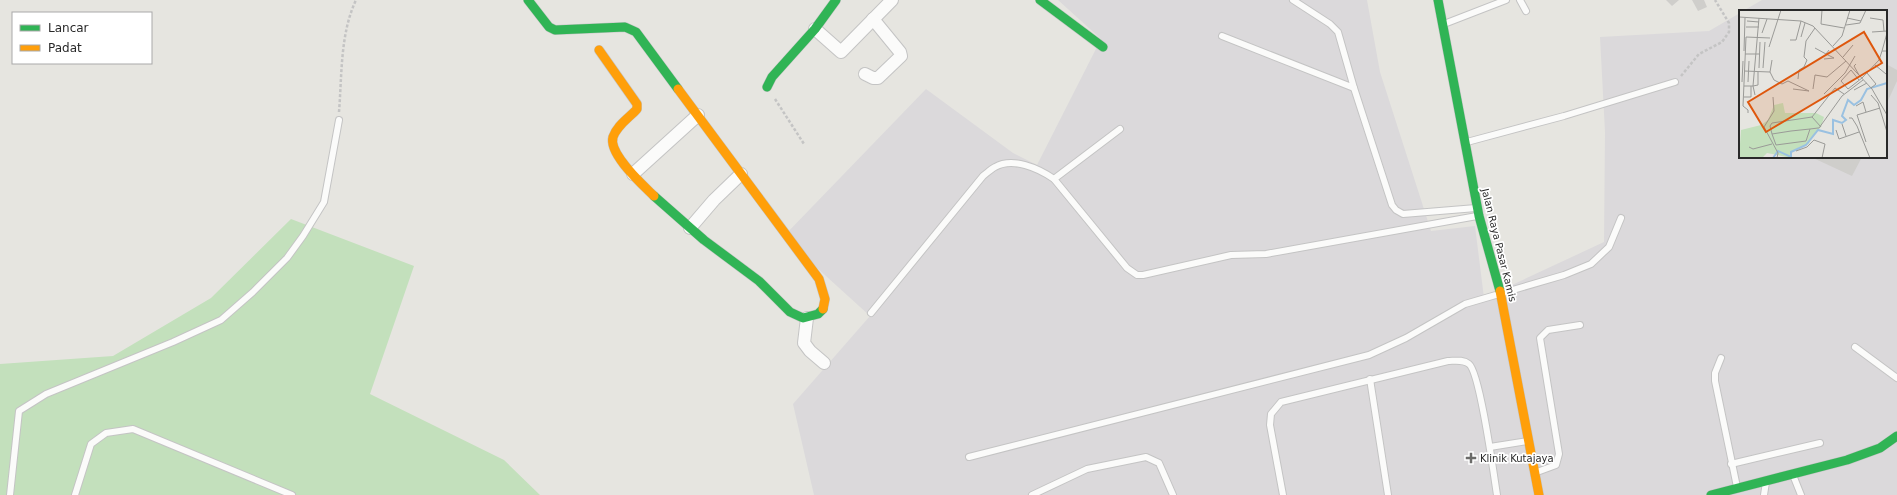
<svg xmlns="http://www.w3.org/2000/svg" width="1897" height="495" font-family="'DejaVu Sans',sans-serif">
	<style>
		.industrial { fill: #dbd9db }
		.green { fill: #c3e0bc }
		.building { fill: #cfcecb }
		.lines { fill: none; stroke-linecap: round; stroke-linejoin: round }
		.lane-casing { stroke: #c4c4c4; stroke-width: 8 }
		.street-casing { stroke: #c4c4c4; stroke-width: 14 }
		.fast-casing { stroke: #c4c4c4; stroke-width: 10 }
		.slow-casing { stroke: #c4c4c4; stroke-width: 10 }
		.path { stroke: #c4c4c4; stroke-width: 2.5; stroke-dasharray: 3 2; stroke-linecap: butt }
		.lane { stroke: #fbfbfa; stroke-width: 6 }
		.street { stroke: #fbfbfa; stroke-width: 12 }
		.fast { stroke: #30b455; stroke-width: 9 }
		.slow { stroke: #ff9f0a; stroke-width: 9 }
		.poi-dot { fill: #6b6b69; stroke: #fff; stroke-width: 1.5 }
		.labels { text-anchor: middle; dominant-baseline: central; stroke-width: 3.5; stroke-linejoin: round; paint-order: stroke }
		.street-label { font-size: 10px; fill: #292929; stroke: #fff }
		.poi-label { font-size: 10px; fill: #292929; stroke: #fff; text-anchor: start }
		.inset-river { fill: none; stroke: #9ac1e1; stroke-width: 2 }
		.inset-road { fill: none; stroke: #9a9a97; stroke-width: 1 }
		.view { fill: #de570d; fill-opacity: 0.15; stroke: #de570d; stroke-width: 2 }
		.inset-edge { fill: none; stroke: #292929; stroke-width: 2 }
	</style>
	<rect width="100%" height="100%" fill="#e6e5e0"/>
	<path class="industrial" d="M1058,0H1367L1380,72L1431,231L1475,226L1484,298L1604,242L1605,132L1600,37L1709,31L1740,13V157H1886V11H1743L1762,0H1897V495H814L793,404L870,316L783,237L926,89L1013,153L1037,165L1101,39Z"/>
	<path class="green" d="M291,219L414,266L370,394L504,460L540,495H0V364L113,356L211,298Z"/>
	<g class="building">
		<path d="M1666,0H1679L1672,6Z"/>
		<path d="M1692,0H1704L1707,7L1698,11Z"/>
		<path d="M1886,64L1897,70V81L1886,105Z"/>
		<path d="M1811,157H1862L1852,176Z"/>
	</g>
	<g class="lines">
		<defs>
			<g id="lane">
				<path d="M1520,0L1526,11"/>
				<path d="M1444,24L1506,0"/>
				<path d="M1222,36L1354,88L1338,32L1330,24L1293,0"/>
				<path d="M1354,88L1392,205L1396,210L1403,214L1476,208"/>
				<path d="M1467,142L1564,116L1675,82"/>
				<path d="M1054,179L1120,129"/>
				<path d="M871,313L983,176C987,173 991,169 995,167C1013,157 1038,168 1054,179L1127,268L1137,275H1143L1231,255L1266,254L1477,216"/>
				<path d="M1855,347L1897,378"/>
				<path d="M1721,358L1715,373V381L1737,487"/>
				<path d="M1370,379L1388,495"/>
				<path d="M1490,447L1528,441"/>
				<path d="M969,457L1369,355L1406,338L1465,304L1564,275L1591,264L1609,247L1621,218"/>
				<path d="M1731,464L1820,443"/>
				<path d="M1537,472L1556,465L1559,454L1540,338L1548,330L1580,325"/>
				<path d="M1793,475L1801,495"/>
				<path d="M10,495L19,411L46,394L173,342L221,320L253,292L287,258L303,236L324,202L339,120"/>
				<path d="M75,495L91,444L106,433L133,429L292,495"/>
				<path d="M1032,495L1087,469L1146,457L1159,463L1173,495"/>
				<path d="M1283,495L1270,425L1271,414L1281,402L1448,361C1454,361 1463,359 1469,364C1480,373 1494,476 1497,495"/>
				<path d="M1764,495L1766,482"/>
			</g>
			<g id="street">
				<path d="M815,29L841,52L892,0"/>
				<path d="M865,74L873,78H878L901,56L900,52L873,19"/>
				<path d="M633,174L698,115"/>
				<path d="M690,228L714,200L741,174"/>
				<path d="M807,318L804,343L810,351L824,363"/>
			</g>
			<g id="fast">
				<path d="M528,0L549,27L555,30L625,27L636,32L678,89"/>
				<path d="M1040,0L1103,47"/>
				<path d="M1438,0L1479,216L1500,291"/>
				<path d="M767,87L772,77L815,29L836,0"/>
				<path d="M654,196L704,240L759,281L790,312L803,318L818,314L823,309"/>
				<path d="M1711,495L1847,460L1880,448L1897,436"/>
			</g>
			<g id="slow">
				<path d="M599,50L637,104V109C629,118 617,125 613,137C608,154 643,185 654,196"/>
				<path d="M678,89L819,279L825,299L823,309"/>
				<path d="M1500,291L1539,495"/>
			</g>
		</defs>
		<use href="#lane" class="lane-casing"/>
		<use href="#street" class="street-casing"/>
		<use href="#fast" class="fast-casing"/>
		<use href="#slow" class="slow-casing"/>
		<g class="path">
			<path d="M1681,76L1699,54L1722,42L1729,32V23L1715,0"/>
			<path d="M775,99L804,144"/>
			<path d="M339,112C342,75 340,34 356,0"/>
		</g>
		<use href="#lane" class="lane"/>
		<use href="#street" class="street"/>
		<use href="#fast" class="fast"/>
		<use href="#slow" class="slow"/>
	</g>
	<path class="poi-dot" d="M1469 452h4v4h4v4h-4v4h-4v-4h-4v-4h4z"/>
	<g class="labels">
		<g class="street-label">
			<text transform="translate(1499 245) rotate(76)">Jalan Raya Pasar Kamis</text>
		</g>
		<g class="poi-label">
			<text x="1480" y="458">Klinik Kutajaya</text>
		</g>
	</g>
	<g transform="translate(1739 10)">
		<rect width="148" height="148" fill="#e6e5e0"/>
		<path d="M44,93L46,103H77L85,107L82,117L72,128L70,134L59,138L53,142V148L28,143L23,148H0L2,120L22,115L29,110L35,95Z" fill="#c3e0bc"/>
		<path class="inset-river" d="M34,148L39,141L52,147V142L67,135L79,120L94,124V110L103,113L107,110L103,106L109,90L115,95L122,90L128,79L148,73"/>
		<path class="inset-road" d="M83,0L82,14L105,18M0,7L62,11L74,16L133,79L148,105M108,8L122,11M131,8L144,10L145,21M8,11L20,12M107,15L121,13L127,0M7,17H20M133,22L148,21M23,23L28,9M62,27L66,13M51,30H57L62,11M94,36L103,26L111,0M30,37L42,0M76,38L87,44L90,40M5,41L6,8M143,41L148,23M6,44H21M104,47L114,35M85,49L95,48L87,44M33,50L31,62L35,70L43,74L49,71L70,81L54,79M117,54L115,56L120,65M136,55L147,64M20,58L21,32M24,58L26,32M5,61L31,62M128,63L137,74L132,78M123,68L140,50L143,41H148M59,69L60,60L65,57L68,50L65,47L67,31L76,18M120,70L112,60L102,71L109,79L123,68M3,72L4,51M9,72L10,51M5,76H14L20,8M74,79L76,65L88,67L107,51M115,80L128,73M85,84L106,63L116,46M16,85L14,76L19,75V62M132,85L139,93L148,122M5,87H12V76M34,87L35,101L25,117L39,143L38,148M117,96L124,92L127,102M9,103V100L4,96L7,27L31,28M73,107L96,78L105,84M110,108H113L118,116L131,148M103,114L107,126M71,119L67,131L37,135L33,124L52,121L71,119L79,118H80L103,86L124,70M97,120L100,129L120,122M33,124L31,116L33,113L73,107L82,117M127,132L118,105L141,98M10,137L14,139L33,134M57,141L68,137L75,130L86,134L83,148"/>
		<path class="view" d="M125,22L143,53L27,122L9,92Z"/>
		<rect width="148" height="148" class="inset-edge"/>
	</g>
	<rect x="12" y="12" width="140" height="52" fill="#ffffff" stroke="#a9a9a9"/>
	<rect x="20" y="25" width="20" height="6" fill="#30b455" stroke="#a9a9a9"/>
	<text x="48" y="32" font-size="12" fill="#292929">Lancar</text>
	<rect x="20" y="45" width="20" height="6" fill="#ff9f0a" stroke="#a9a9a9"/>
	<text x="48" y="52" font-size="12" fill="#292929">Padat</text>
</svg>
